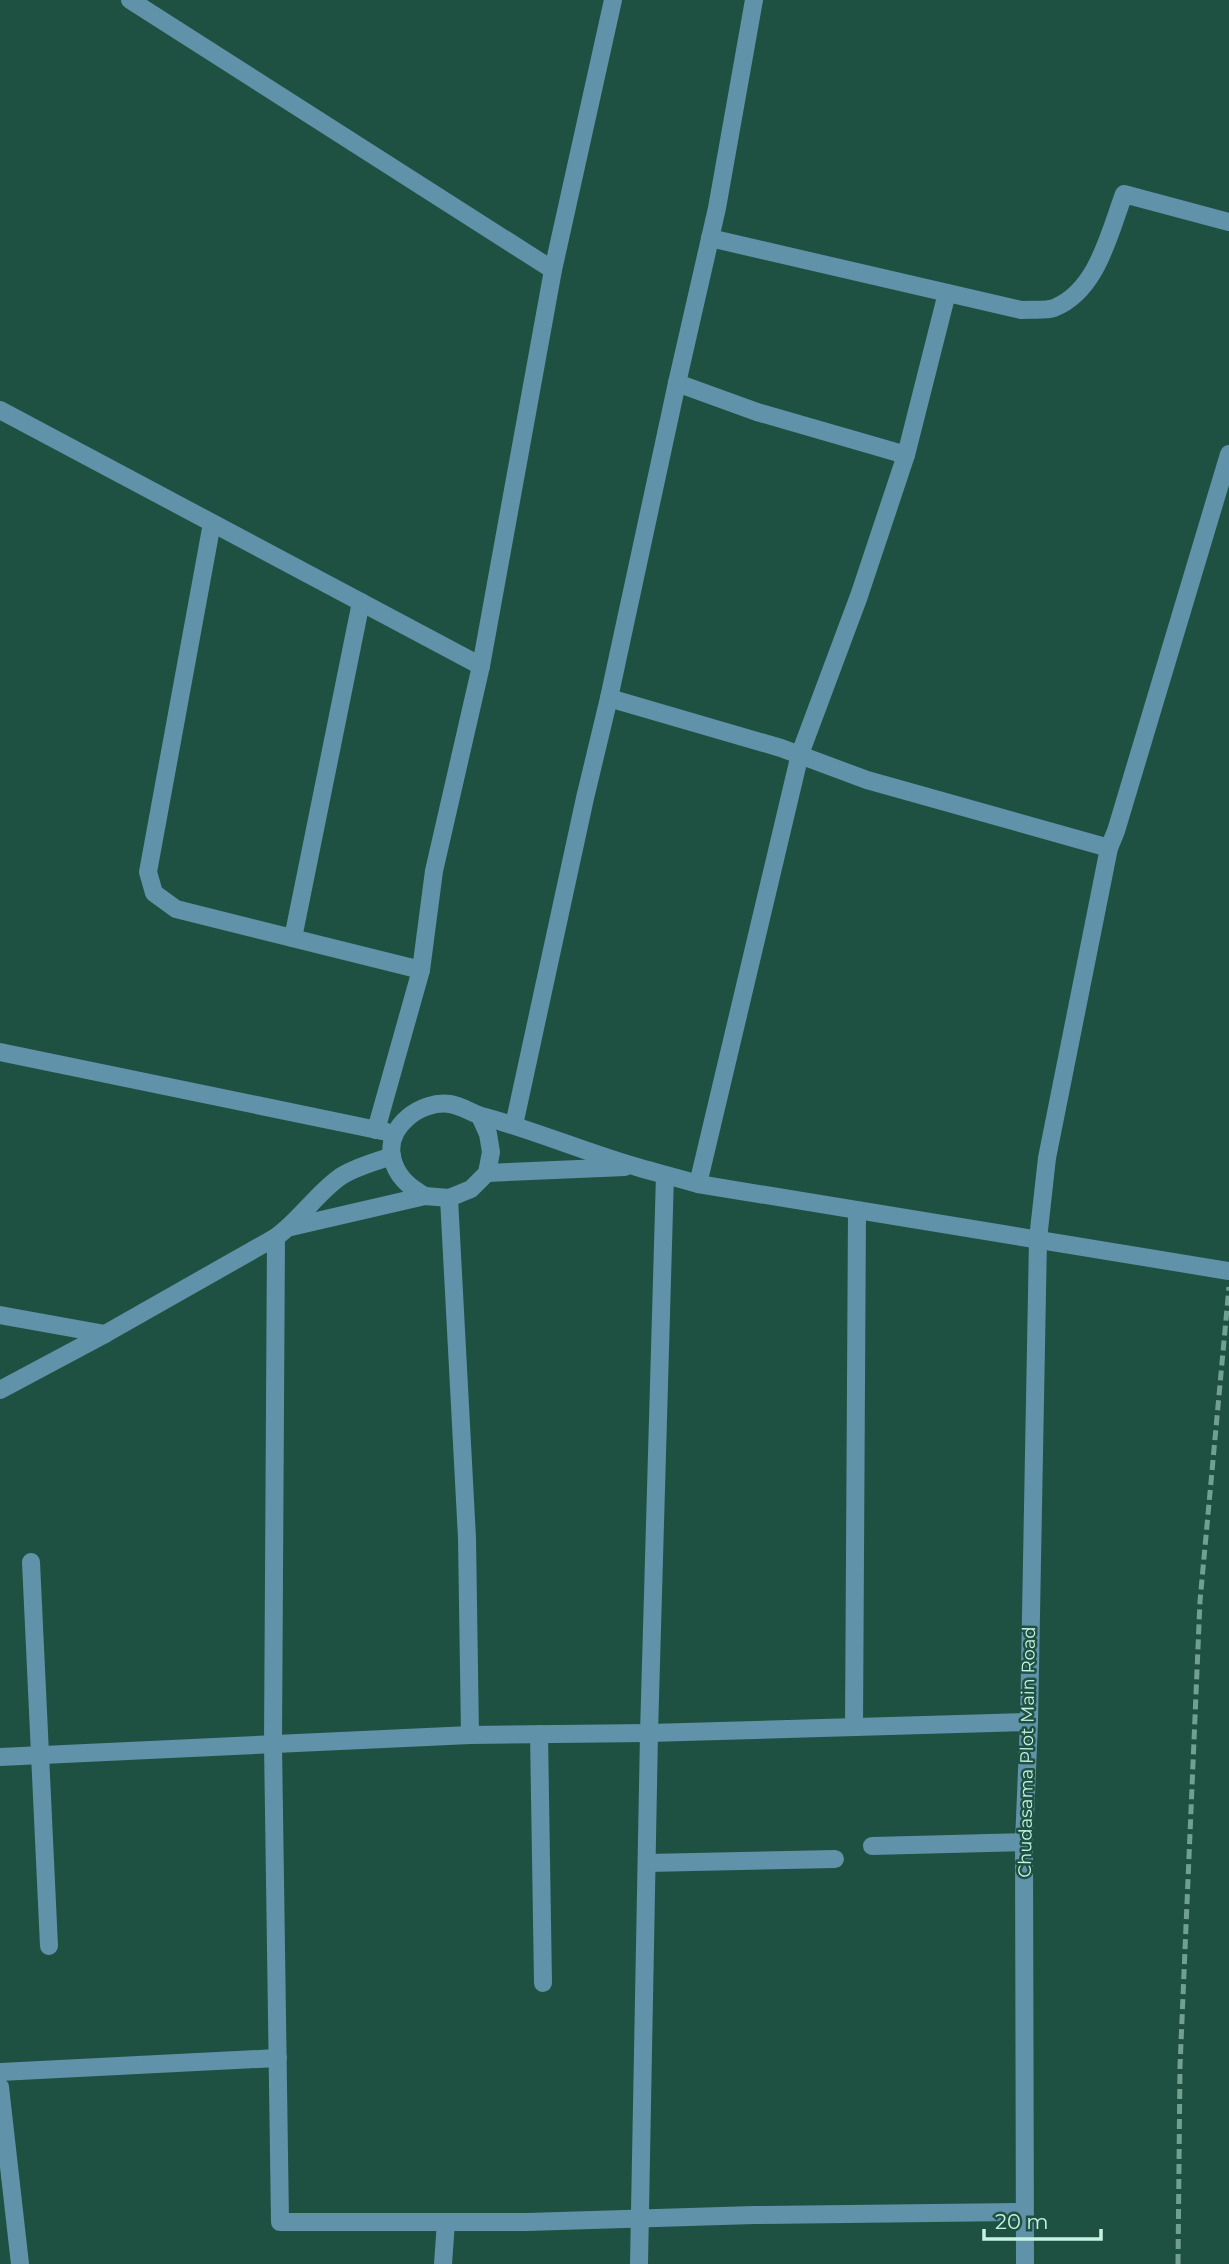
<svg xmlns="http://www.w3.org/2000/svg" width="1229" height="2264" font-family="Montserrat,sans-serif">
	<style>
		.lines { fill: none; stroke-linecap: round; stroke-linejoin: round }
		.minor { stroke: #6092a9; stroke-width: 18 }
		.rail { stroke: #71a090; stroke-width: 5; stroke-dasharray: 10 5; stroke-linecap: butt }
		.labels { text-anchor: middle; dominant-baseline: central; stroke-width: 5; stroke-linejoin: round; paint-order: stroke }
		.street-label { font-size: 18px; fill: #c7f3e2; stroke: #1e5141 }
	</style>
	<rect width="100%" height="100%" fill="#1e5141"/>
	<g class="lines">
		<g class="minor">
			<path d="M130,0L553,270"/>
			<path d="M710,238L1021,310C1032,309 1045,311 1054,308C1097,291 1109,234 1124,194L1229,222"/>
			<path d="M677,383L757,412L906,455"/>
			<path d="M0,410L481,666"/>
			<path d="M212,523L148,872L154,893L176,909L421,970"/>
			<path d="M609,698L781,748L867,780L1109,848"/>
			<path d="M293,938L361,602"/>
			<path d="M0,1052L387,1132"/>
			<path d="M514,1125L585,798L609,698L677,383L717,208L754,0"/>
			<path d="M376,1130L421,970L434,871L481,666L553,270L613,0"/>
			<path d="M487,1173L625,1167"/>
			<path d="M698,1184L800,754L859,596L906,455L947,293"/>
			<path d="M425,1196C409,1187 396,1176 392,1157C386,1126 421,1100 450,1104C463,1106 472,1114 485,1117C536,1131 585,1152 637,1167C657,1173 678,1178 698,1184L1229,1271"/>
			<path d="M449,1198L467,1538L470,1735"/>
			<path d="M291,1227L425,1196L449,1198L471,1189L487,1173L491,1152L488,1134L480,1116"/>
			<path d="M276,1237L273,1744L280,2222H527L754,2215L1024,2212"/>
			<path d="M0,1315L105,1334"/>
			<path d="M0,1390L105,1334L276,1237C300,1220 316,1194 340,1177C355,1167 375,1162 392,1156"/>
			<path d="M31,1562L49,1946"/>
			<path d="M854,1727L857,1210"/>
			<path d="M539,1734L543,1983"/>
			<path d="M0,1757L470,1735L649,1733L1029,1722"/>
			<path d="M872,1846L1024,1842"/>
			<path d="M647,1863L835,1859"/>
			<path d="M0,2072L278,2058"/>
			<path d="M0,2087L20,2264"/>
			<path d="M443,2264L446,2222"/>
			<path d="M639,2264L649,1733L665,1175"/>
			<path d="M1025,2264L1024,1842L1029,1722L1038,1239L1047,1158L1109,848L1116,831L1229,454"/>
		</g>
		<path class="rail" d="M1178,2264L1180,2066L1200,1601L1229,1287"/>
	</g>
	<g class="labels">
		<g class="street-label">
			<text transform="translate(1027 1752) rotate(-89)">Chudasama Plot Main Road</text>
		</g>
	</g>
	<path d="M984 2229v10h117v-10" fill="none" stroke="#c7f3e2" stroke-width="3.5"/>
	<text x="995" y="2229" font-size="21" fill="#c7f3e2" stroke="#1e5141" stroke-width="5" paint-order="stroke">20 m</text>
</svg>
